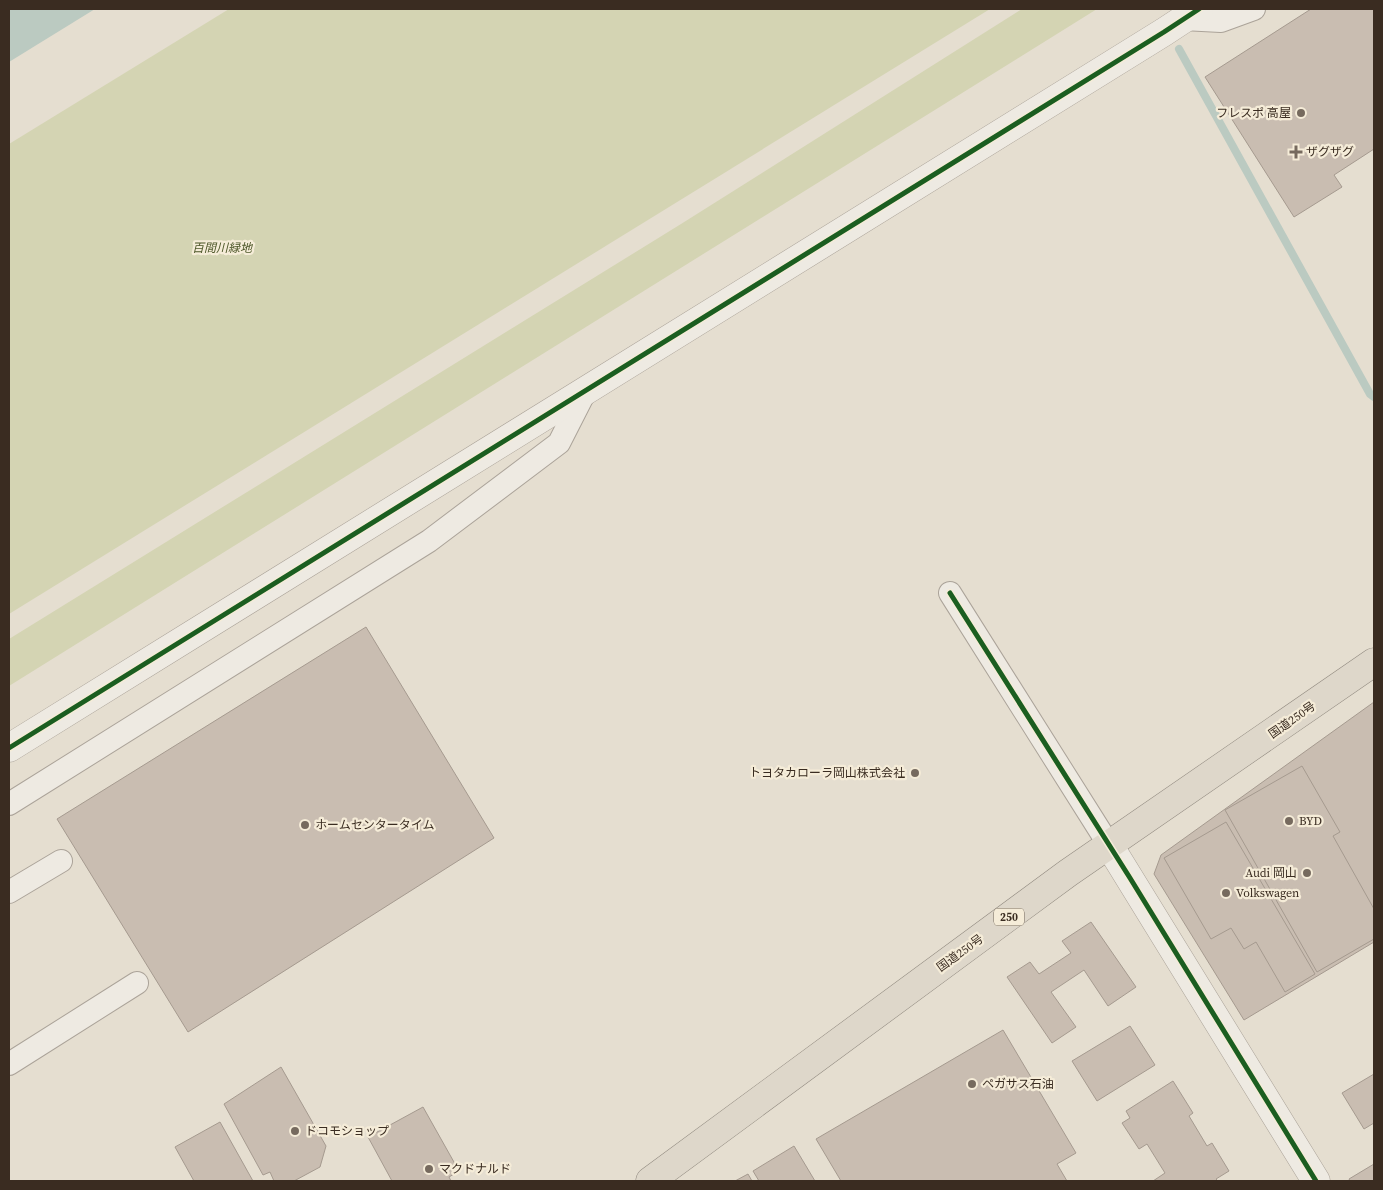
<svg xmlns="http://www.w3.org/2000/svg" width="1383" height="1190" font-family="'Source Serif 4','Noto Sans JP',serif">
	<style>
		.green { fill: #d4d4b3 }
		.water { fill: #bbcac1 }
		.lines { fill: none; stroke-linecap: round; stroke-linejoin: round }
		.stream { stroke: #bbcac1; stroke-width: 8 }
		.building { fill: #c9bdb1; stroke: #a59a8f }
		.minor-casing { stroke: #aba399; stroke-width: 24 }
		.tertiary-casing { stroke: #aba399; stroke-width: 29 }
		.trunk-casing { stroke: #90897f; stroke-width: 29 }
		.minor { stroke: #eeeae2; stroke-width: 22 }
		.tertiary { stroke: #eeeae2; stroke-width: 28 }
		.trunk { stroke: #ded7ca; stroke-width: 28 }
		.cycleway-casing { stroke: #f5ecd8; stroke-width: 8 }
		.cycleway { stroke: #1b5e20; stroke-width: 5 }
		.poi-dot { fill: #766a5e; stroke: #f5ecd8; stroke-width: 2 }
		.labels { text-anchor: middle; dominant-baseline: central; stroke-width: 4.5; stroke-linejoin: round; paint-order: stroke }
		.shield { fill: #f5ecd8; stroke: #726658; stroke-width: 1 }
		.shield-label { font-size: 11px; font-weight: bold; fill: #3a2c21 }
		.poi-label { font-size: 12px; fill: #3a2c21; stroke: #f5ecd8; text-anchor: start }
		.park-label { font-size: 12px; font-style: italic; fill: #4c5628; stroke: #f5ecd8 }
		.street-label { font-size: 12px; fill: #3a2c21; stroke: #f5ecd8 }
	</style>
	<rect width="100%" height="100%" fill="#e5ded0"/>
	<g class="green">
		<path d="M229,9H990L9,614V144Z"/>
		<path d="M1022,9H1097L9,686V639L681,224Z"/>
	</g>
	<path class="water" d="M9,9H95L9,62Z"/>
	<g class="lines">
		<path class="stream" d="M1179,49L1370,394L1374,397"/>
	</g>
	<g class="building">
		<path d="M1311,9H1374V149L1334,175L1342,187L1294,217L1205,77Z"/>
		<path d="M366,627L494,838L188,1032L57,819Z"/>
		<path d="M1374,702V942L1244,1020L1154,874L1161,855Z"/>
		<path d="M1302,766L1340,832L1333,836L1374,909V939L1317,972L1225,810Z"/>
		<path d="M1226,822L1315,974L1285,992L1256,942L1244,949L1231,928L1211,939L1164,858Z"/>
		<path d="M1091,922L1136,987L1108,1006L1084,970L1051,992L1076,1027L1052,1043L1007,977L1030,962L1039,974L1071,953L1062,941Z"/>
		<path d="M1130,1026L1155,1065L1097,1101L1072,1061Z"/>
		<path d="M1003,1030L1076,1153L1057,1164L1067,1181H841L816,1139Z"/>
		<path d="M281,1067L326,1146L320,1167L294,1181H274L270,1172L263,1175L224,1104Z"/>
		<path d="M1374,1074V1123L1364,1129L1342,1093Z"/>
		<path d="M1173,1081L1193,1113L1189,1116L1207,1146L1212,1143L1229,1171L1216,1179L1218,1181H1153L1165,1173L1147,1144L1139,1149L1122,1123L1130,1118L1126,1111Z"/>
		<path d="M423,1107L459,1171L449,1177L451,1181H392L368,1137Z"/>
		<path d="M220,1122L253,1181H194L175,1147Z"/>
		<path d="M794,1146L815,1181H759L753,1171Z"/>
		<path d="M1374,1164V1181H1350L1349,1179Z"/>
		<path d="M748,1174L752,1181H735Z"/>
	</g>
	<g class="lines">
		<defs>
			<g id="minor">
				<path d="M1183,19L1221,21L1254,9"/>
				<path d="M950,593L1109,845"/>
				<path d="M9,804L429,541L559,443L586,390"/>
				<path d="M9,892L61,861"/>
				<path d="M9,1064L137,983"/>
			</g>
			<g id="tertiary">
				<path d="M9,748L1164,32L1199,9"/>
				<path d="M1109,845L1316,1181"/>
			</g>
			<path id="trunk" d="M650,1181L1068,873L1374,662"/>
		</defs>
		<use href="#minor" class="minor-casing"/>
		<use href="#tertiary" class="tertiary-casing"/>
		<use href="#trunk" class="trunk-casing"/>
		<use href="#minor" class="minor"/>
		<use href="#tertiary" class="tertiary"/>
		<use href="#trunk" class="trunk"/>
		<defs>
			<g id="cycleway">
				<path d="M950,593L1130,878L1316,1181"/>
				<path d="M9,748L1164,32L1199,9"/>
			</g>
		</defs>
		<use href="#cycleway" class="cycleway-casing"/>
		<use href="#cycleway" class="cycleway"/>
	</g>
	<g class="poi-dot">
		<circle cx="1301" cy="113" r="5"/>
		<path d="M1293.5 144.5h5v5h5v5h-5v5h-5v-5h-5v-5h5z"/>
		<circle cx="915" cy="773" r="5"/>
		<circle cx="1289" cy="821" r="5"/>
		<circle cx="305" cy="825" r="5"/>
		<circle cx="1307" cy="873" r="5"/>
		<circle cx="1226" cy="893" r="5"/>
		<circle cx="972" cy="1084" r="5"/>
		<circle cx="295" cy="1131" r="5"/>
		<circle cx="429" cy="1169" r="5"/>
	</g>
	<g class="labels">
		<rect class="shield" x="994" y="908.5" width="30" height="17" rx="4"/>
		<g class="shield-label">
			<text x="1009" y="917">250</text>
		</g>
		<g class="poi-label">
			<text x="1291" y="113" text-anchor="end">フレスポ 高屋</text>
			<text x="1306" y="152">ザグザグ</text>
			<text x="905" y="773" text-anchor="end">トヨタカローラ岡山株式会社</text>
			<text x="1299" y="821">BYD</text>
			<text x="315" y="825">ホームセンタータイム</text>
			<text x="1297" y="873" text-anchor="end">Audi 岡山</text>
			<text x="1236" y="893">Volkswagen</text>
			<text x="982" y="1084">ペガサス石油</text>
			<text x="305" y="1131">ドコモショップ</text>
			<text x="439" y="1169">マクドナルド</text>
		</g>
		<g class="park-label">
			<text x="222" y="248">百間川緑地</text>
		</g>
		<g class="street-label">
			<text transform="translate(1292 720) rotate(-35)">国道250号</text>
			<text transform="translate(960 953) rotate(-36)">国道250号</text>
		</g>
	</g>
	<rect width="1383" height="1190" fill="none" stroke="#3a2c21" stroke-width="20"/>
</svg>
